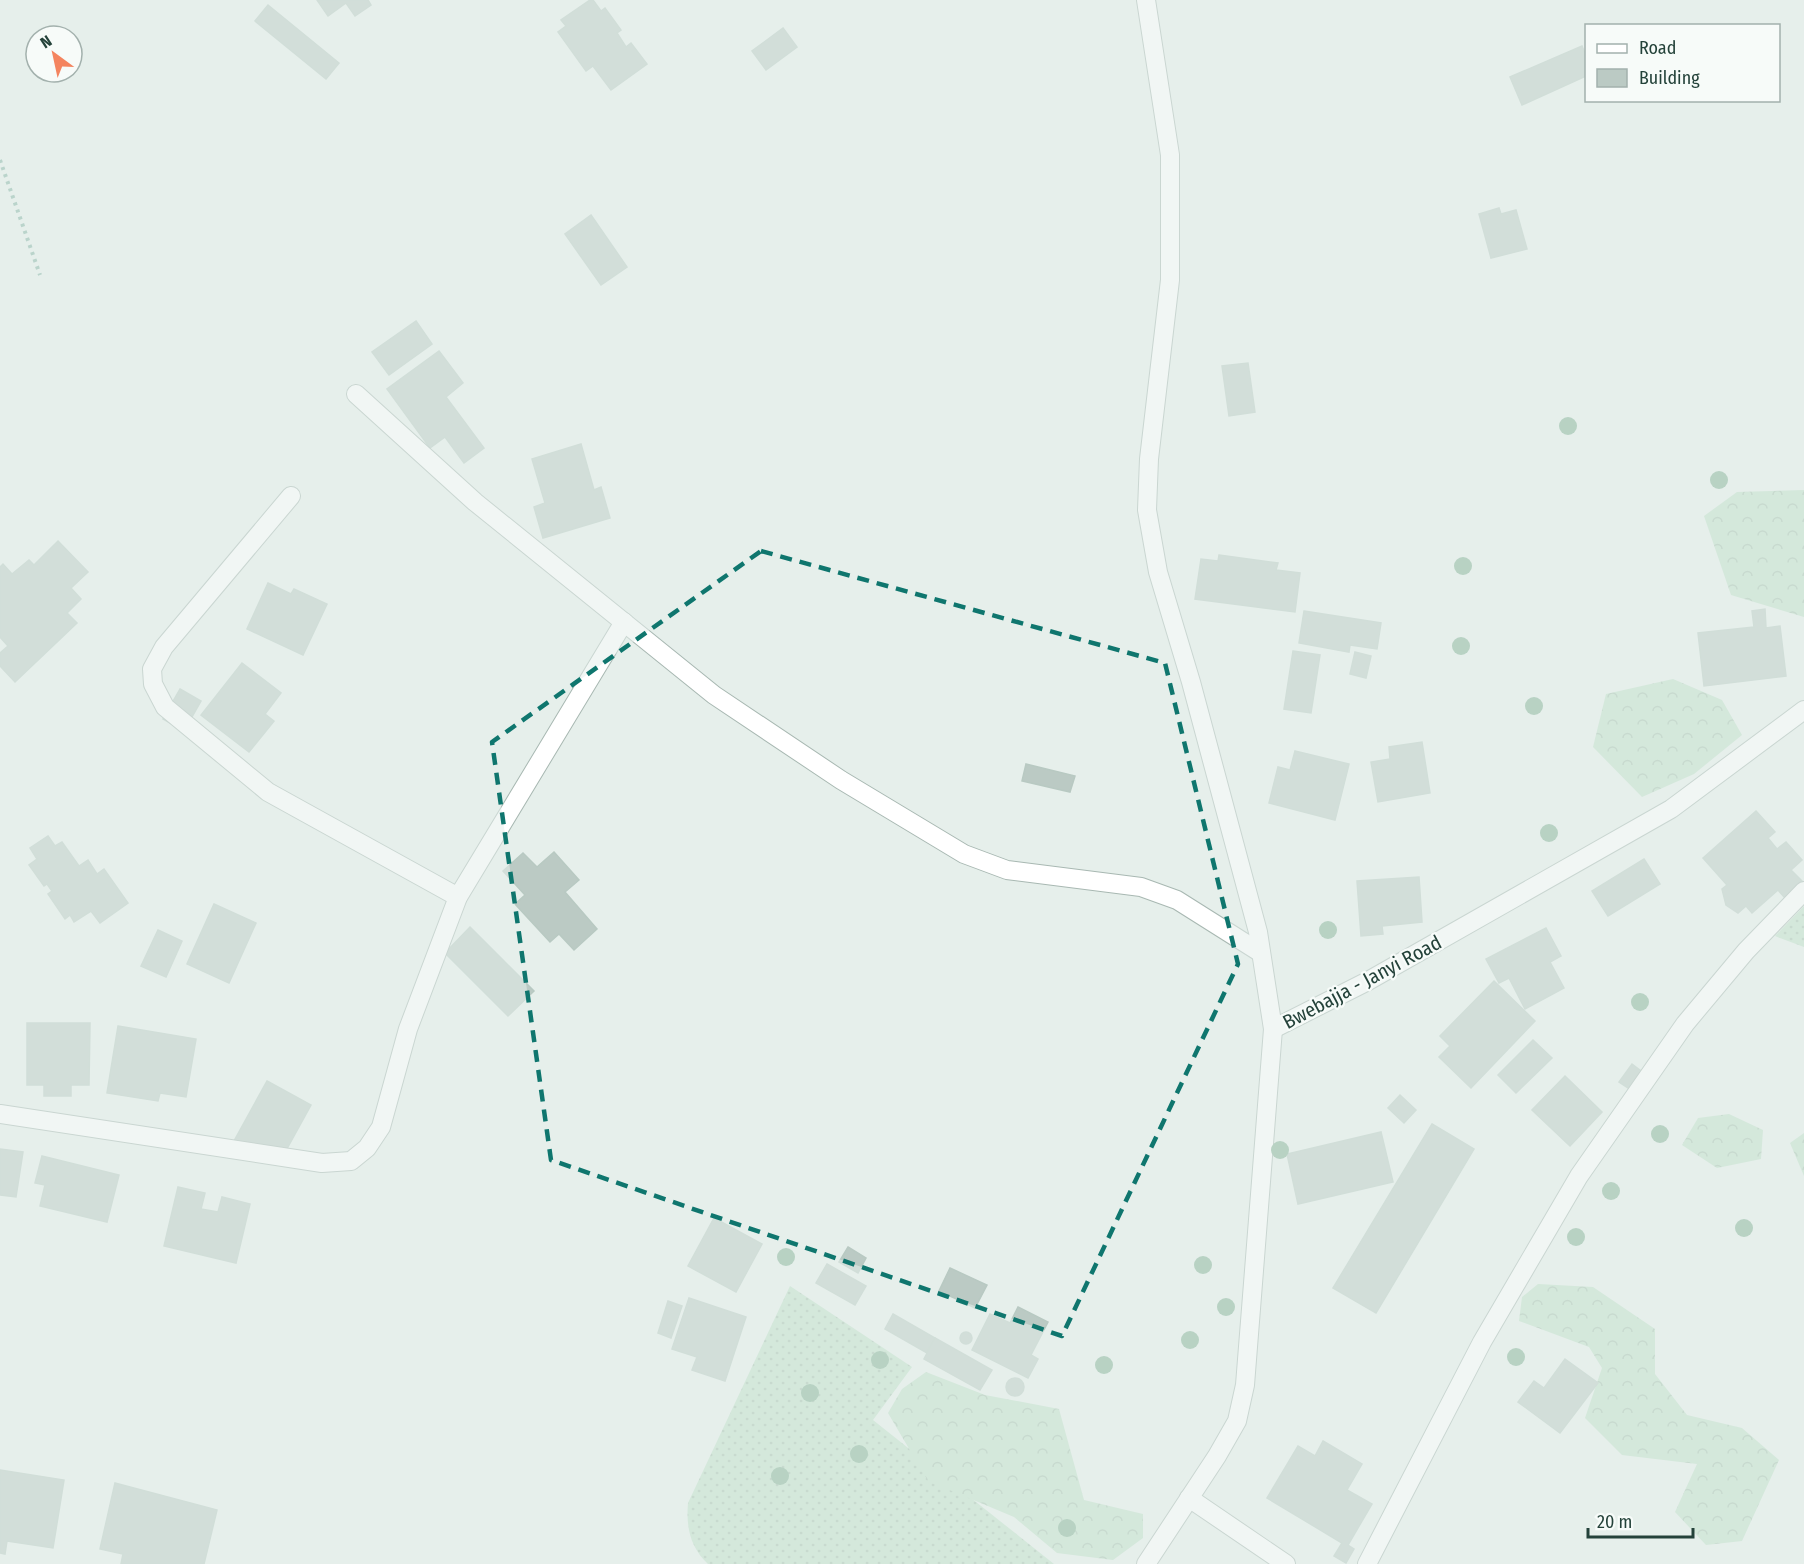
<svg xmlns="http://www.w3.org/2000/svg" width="1804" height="1564" font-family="'Fira Sans Condensed',sans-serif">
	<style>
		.grass { fill: url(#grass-dots) }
		.forest { fill: url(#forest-crowns) }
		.building { fill: #bbcac4; stroke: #b8c9c2; stroke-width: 1.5 }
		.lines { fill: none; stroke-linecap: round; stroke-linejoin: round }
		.street-casing { stroke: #a8b8b2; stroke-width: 20 }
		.path { stroke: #86b3a5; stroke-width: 4; stroke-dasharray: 3 4.5; stroke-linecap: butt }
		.street { stroke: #fff; stroke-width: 18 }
		.tree { fill: #80af93 }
		.marked { fill: none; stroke: #0f766e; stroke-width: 4.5; stroke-dasharray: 12 8; stroke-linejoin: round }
		.labels { text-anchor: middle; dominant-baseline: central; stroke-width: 4.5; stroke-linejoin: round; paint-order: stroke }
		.street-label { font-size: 20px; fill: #24423a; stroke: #f7fbf9 }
	</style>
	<defs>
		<pattern id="grass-dots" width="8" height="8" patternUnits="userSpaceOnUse" patternTransform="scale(1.5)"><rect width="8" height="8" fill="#bfe0c8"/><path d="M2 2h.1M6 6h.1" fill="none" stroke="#a4c1ad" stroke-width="1.8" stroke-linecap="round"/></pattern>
		<pattern id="forest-crowns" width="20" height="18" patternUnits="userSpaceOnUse" patternTransform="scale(1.5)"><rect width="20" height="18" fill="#bfe0c8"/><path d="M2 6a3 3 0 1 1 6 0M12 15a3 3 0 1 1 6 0" fill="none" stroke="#a4c1ad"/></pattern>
	</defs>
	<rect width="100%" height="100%" fill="#e6efeb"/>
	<g class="grass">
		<path d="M1804,906V947L1775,936Z"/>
		<path d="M790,1286L912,1367L873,1420L1054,1564H708C690,1547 686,1527 688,1503Z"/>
	</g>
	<g class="forest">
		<path d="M1804,490V617L1731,595L1704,516L1737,492Z"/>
		<path d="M1673,679L1722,700L1742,735L1694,774L1642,797L1593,747L1606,694Z"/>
		<path d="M1729,1114L1763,1130L1761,1159L1717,1168L1682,1145L1698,1118Z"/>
		<path d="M1804,1133V1176L1790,1143Z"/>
		<path d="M1538,1284L1593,1287L1655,1329V1374L1687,1415L1742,1428L1779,1460L1742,1541L1706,1545L1675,1512L1697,1464L1622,1455L1585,1418L1602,1368L1589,1347L1519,1321L1522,1297Z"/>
		<path d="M926,1372L985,1395L1059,1409L1084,1500L1143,1514V1538L1113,1560L1057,1553L1014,1517L928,1481L888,1413L902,1389Z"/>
	</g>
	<g class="building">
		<path d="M317,0H368L371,5L355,16L346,3L328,16Z"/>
		<path d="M590,0H593L601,11L605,8L621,30L617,33L626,47L631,43L647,64L611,90L593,66L586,71L558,32L566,26L561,20Z"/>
		<path d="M268,5L339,63L326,79L255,21Z"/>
		<path d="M783,28L797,47L766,70L752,51Z"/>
		<path d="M1582,46L1586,56V76L1522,105L1510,77Z"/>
		<path d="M1499,208L1501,214L1516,210L1527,249L1491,258L1479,214Z"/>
		<path d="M591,215L627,267L601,285L565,234Z"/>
		<path d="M416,321L432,344L389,375L372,352Z"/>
		<path d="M439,351L463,383L446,397L484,448L464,463L445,437L430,448L387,389Z"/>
		<path d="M1248,363L1255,412L1229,416L1222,366Z"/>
		<path d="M581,444L594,490L601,487L610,518L543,538L534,507L545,503L532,459Z"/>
		<path d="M58,541L88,572L71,588L81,599L67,613L77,623L15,682L0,666V653L8,646L0,637V567L3,564L12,574L29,560L34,565Z"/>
		<path d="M1219,555L1278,563L1276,570L1300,573L1295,612L1195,599L1201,559L1218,561Z"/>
		<path d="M268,583L291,594L294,589L327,604L303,655L247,629Z"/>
		<path d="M1765,609L1766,628L1780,626L1786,676L1704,686L1698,633L1754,627L1752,611Z"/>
		<path d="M1304,611L1381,623L1377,649L1350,645L1349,652L1299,643Z"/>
		<path d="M1293,651L1320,655L1311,713L1284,709Z"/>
		<path d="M1355,652L1371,656L1366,678L1350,674Z"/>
		<path d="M242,663L281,693L265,714L274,721L249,752L201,715Z"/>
		<path d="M180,689L201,701L184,731L163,719Z"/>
		<path d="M1422,742L1430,793L1378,802L1371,762L1390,759L1389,747Z"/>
		<path d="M1295,751L1349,764L1335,820L1269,803L1278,767L1290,770Z"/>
		<path d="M1026,764L1075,776L1070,792L1022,781Z"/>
		<path d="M1756,811L1775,832L1768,838L1777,849L1786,842L1802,860L1791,870L1803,882L1785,898L1778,890L1752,913L1746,906L1738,913L1726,905L1722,889L1727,885L1703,858Z"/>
		<path d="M48,836L55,846L62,842L79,866L88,860L97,874L104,869L128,903L100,923L91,911L74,922L70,915L65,919L48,894L52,891L47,884L44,886L29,865L37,859L30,848Z"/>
		<path d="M554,852L579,880L565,892L597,929L574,950L559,934L550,942L515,904L525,895L503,871L523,853L537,867Z"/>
		<path d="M1644,859L1660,884L1608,916L1592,891Z"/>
		<path d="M1419,877L1422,922L1382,926L1383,934L1361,936L1357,881Z"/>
		<path d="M214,904L256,923L229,983L187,964Z"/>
		<path d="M470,927L534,991L508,1016L445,953Z"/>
		<path d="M1546,928L1561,956L1550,962L1564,988L1525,1009L1509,978L1499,983L1486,959Z"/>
		<path d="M158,930L182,941L166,977L141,966Z"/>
		<path d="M1494,981L1535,1021L1471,1088L1439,1057L1450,1046L1440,1036Z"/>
		<path d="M27,1023H90L89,1085H71V1096H44V1085H27Z"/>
		<path d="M118,1026L196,1039L186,1097L160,1093L158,1101L107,1093Z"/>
		<path d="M1533,1040L1552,1058L1516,1093L1498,1075Z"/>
		<path d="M1632,1064L1641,1071L1628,1088L1619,1082Z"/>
		<path d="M1565,1076L1602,1112L1570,1146L1532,1110Z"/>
		<path d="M267,1081L311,1105L278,1165L234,1141Z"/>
		<path d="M1400,1095L1416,1110L1404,1123L1388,1108Z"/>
		<path d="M1432,1124L1474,1149L1376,1313L1333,1288Z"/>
		<path d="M1381,1132L1393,1182L1298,1204L1287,1154Z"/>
		<path d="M0,1149L23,1152L16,1197L0,1195Z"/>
		<path d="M42,1156L119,1175L107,1222L40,1206L45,1185L35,1183Z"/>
		<path d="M178,1187L205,1193L201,1209L218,1212L222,1197L250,1204L236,1263L164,1246Z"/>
		<path d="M714,1218L762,1244L736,1292L688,1266Z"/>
		<path d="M848,1247L866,1258L858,1273L839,1262Z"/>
		<path d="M827,1264L866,1286L855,1305L816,1283Z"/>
		<path d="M950,1268L987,1285L975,1308L939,1291Z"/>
		<path d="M689,1298L746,1317L725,1381L692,1370L697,1357L672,1349Z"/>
		<path d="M668,1301L682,1306L671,1338L658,1333Z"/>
		<path d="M1018,1307L1048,1322L1031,1355L1038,1359L1028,1378L972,1350L990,1314L1010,1323Z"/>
		<path d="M893,1314L935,1338L927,1353L885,1329Z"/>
		<circle cx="966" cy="1338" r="6"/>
		<path d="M935,1338L992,1370L980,1390L924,1359Z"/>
		<path d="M1565,1359L1598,1383L1560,1433L1518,1402L1534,1381L1544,1388Z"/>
		<circle cx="1015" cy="1387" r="9"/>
		<path d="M1323,1441L1362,1464L1347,1490L1372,1504L1348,1545L1354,1549L1346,1563L1334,1556L1342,1543L1267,1498L1298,1446L1315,1456Z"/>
		<path d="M0,1470L64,1480L53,1548L7,1541L5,1554L0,1553Z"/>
		<path d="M115,1483L217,1510L204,1564H121L123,1554L100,1549Z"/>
	</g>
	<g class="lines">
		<defs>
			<g id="street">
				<path d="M1146,0L1170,155V280L1149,459L1147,510L1158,572L1191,682L1258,932L1273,1029L1245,1385L1237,1421L1217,1456L1146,1564"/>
				<path d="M356,394L475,502L714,695L841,780L964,854L1007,870L1141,887L1177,900L1261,953"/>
				<path d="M291,496L164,647L152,669L153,684L165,707L268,792L458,897"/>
				<path d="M1273,1029L1368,981L1671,809L1804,710"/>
				<path d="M0,1114L322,1163L351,1161L367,1148L381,1127L408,1029L458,897L624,622"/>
				<path d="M1189,1498L1286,1564"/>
				<path d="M1367,1564L1482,1342L1579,1176L1685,1024L1746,951L1804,891"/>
			</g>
		</defs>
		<use href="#street" class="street-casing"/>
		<path class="path" d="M0,160L40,275"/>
		<use href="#street" class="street"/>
	</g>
	<g class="tree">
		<circle cx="1568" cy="426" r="9"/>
		<circle cx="1719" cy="480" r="9"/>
		<circle cx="1463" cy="566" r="9"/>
		<circle cx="1461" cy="646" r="9"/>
		<circle cx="1534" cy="706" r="9"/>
		<circle cx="1549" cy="833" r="9"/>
		<circle cx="1328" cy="930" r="9"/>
		<circle cx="1640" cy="1002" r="9"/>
		<circle cx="1660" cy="1134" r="9"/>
		<circle cx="1280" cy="1150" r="9"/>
		<circle cx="1611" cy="1191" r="9"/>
		<circle cx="1744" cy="1228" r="9"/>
		<circle cx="1576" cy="1237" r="9"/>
		<circle cx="786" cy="1257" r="9"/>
		<circle cx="1203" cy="1265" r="9"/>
		<circle cx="1226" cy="1307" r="9"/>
		<circle cx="1190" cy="1340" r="9"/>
		<circle cx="1516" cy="1357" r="9"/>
		<circle cx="880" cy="1360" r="9"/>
		<circle cx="1104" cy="1365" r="9"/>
		<circle cx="810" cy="1393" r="9"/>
		<circle cx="859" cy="1454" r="9"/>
		<circle cx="780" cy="1476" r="9"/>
		<circle cx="1067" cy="1528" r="9"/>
	</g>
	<path d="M0 0H1804V1564H0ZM761,551L1165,663L1238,964L1062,1336L551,1160L492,742Z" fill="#e6efeb" fill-opacity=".55" fill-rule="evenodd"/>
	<path class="marked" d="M761,551L1165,663L1238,964L1062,1336L551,1160L492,742Z"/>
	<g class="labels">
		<g class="street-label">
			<text transform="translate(1362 982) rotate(-28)">Bwebajja - Janyi Road</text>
		</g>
	</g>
	<rect x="1585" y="24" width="195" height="78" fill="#f7fbf9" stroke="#a3b1ad" stroke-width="1.5"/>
	<rect x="1597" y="44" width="30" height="9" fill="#ffffff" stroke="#a3b1ad" stroke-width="1.5"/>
	<text x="1639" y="54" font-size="18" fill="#24423a">Road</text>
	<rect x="1597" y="69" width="30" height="18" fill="#bbcac4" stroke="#a3b1ad" stroke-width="1.5"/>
	<text x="1639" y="84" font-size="18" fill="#24423a">Building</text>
	<g transform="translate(54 54) rotate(327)"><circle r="28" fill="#f7fbf9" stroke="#a3b1ad" stroke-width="1.5"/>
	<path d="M0-4.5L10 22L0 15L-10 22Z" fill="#f4845f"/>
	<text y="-9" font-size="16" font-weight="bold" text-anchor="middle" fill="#24423a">N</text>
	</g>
	<path d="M1588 1528v9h105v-9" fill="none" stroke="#24423a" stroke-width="3"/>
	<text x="1597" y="1528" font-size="18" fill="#24423a" stroke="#f7fbf9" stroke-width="4.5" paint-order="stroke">20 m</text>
</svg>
